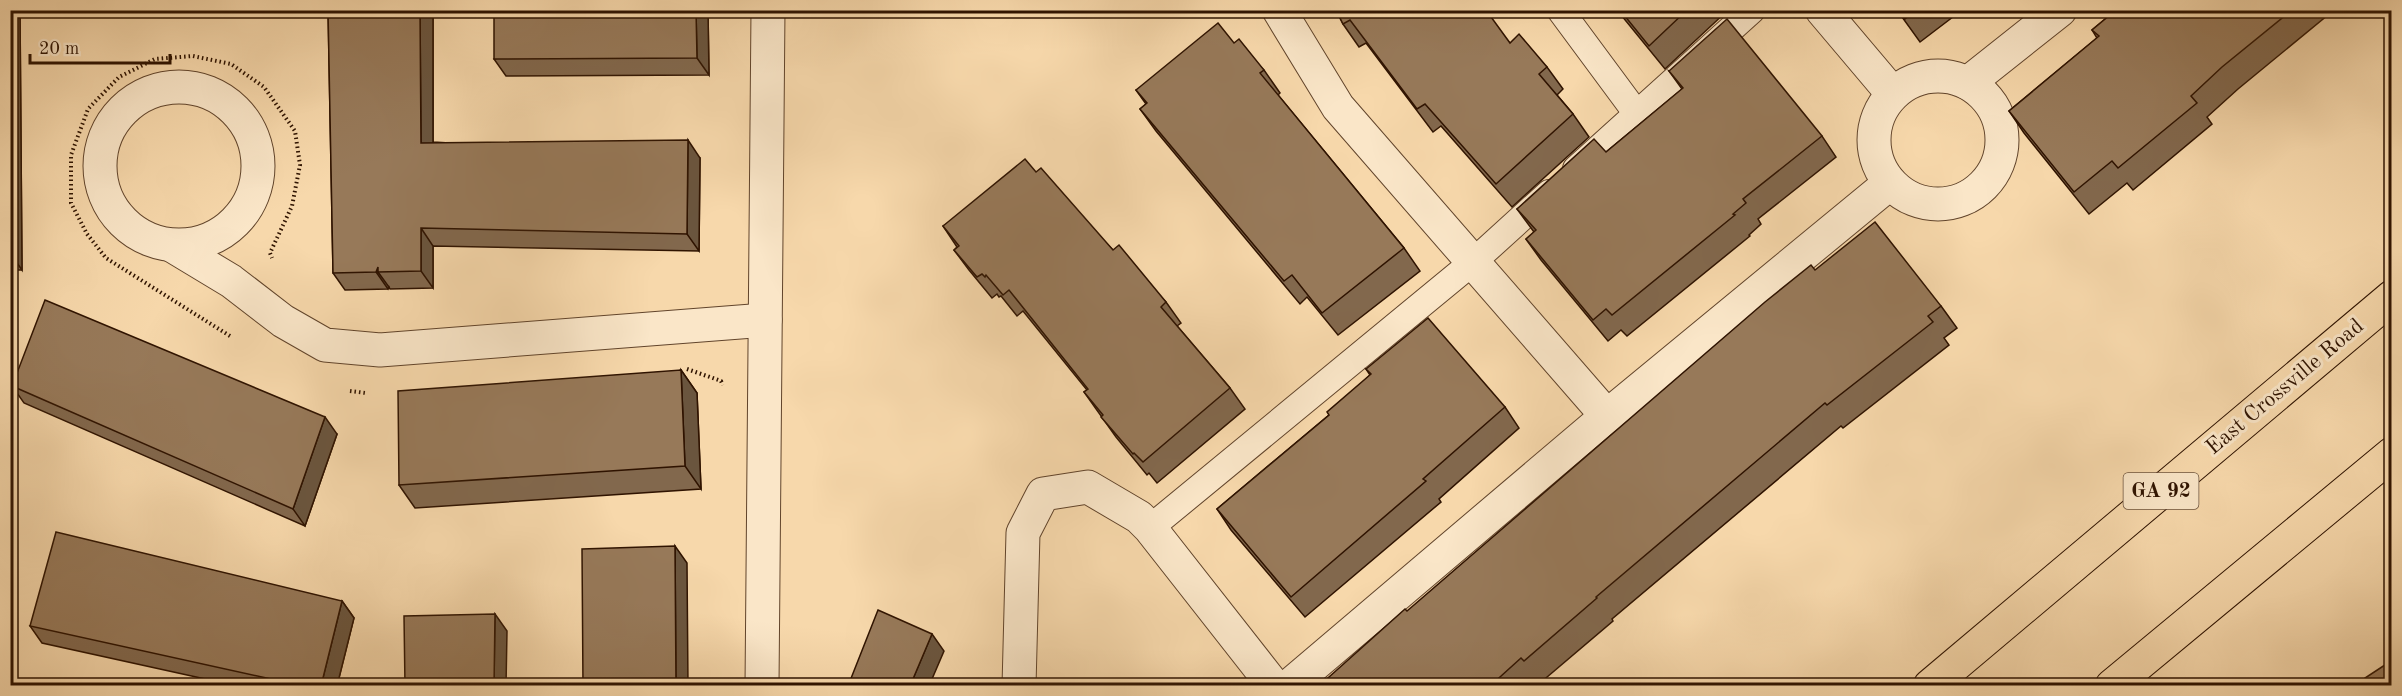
<svg xmlns="http://www.w3.org/2000/svg" width="2402" height="696" font-family="'Old Standard TT',serif">
	<style>
		.lines { fill: none; stroke-linecap: round; stroke-linejoin: round }
		.lane-casing { stroke: #61442b; stroke-width: 28 }
		.street-casing { stroke: #61442b; stroke-width: 35 }
		.primary-casing { stroke: #2f1300; stroke-width: 35 }
		.path { stroke: #2f1300; stroke-width: 4; stroke-dasharray: 1.5 3; stroke-linecap: butt }
		.lane { stroke: #fae6c8; stroke-width: 26 }
		.street { stroke: #fae6c8; stroke-width: 33 }
		.primary { stroke: #f7d8ab; stroke-width: 33 }
		.wall { fill: #82684d; stroke: #2f1300; stroke-width: 1.5 }
		.shaded-wall { fill: #6a553e; stroke: #2f1300; stroke-width: 1.5 }
		.building { fill: #977959; stroke: #2f1300; stroke-width: 1.5 }
		.labels { text-anchor: middle; dominant-baseline: central; stroke-width: 6; stroke-linejoin: round; paint-order: stroke }
		.shield { fill: #fae6c8; stroke: #6c523c; stroke-width: 1.5 }
		.shield-label { font-size: 21px; font-weight: bold; fill: #2f1300 }
		.street-label { font-size: 22px; fill: #2f1300; stroke: #fae6c8 }
	</style>
	<rect width="100%" height="100%" fill="#f7d8ab"/>
	<filter id="stains"><feTurbulence type="fractalNoise" baseFrequency=".00333" numOctaves="4"/><feColorMatrix values="0 0 0 0 .2 0 0 0 0 .09 0 0 0 0 .02 0 0 0 .5 -.17"/></filter>
	<radialGradient id="worn" r=".72"><stop offset=".6" stop-color="#630" stop-opacity="0"/><stop offset="1" stop-color="#630" stop-opacity=".3"/></radialGradient>
	<g class="lines">
		<defs>
			<g id="lane">
				<path d="M1560,10L1637,114"/>
				<path d="M1576,169L1752,10"/>
				<path d="M1150,528L1473,262L1549,193"/>
			</g>
			<g id="street">
				<path d="M1279,10L1338,107L1607,416"/>
				<path d="M1822,10L1893,94"/>
				<circle cx="1938" cy="140" r="64"/>
				<path d="M1968,83L2060,10"/>
				<circle cx="179" cy="166" r="79"/>
				<path d="M173,246L231,281L283,321L325,345L380,350L765,320"/>
				<path d="M762,686L768,10"/>
				<path d="M1019,686L1023,533L1043,494L1088,487L1139,517L1150,528L1274,686"/>
				<path d="M1289,686L1607,416L1890,183"/>
			</g>
			<g id="primary">
				<path d="M1930,686L2392,297"/>
				<path d="M2112,686L2392,454"/>
			</g>
		</defs>
		<use href="#lane" class="lane-casing"/>
		<use href="#street" class="street-casing"/>
		<use href="#primary" class="primary-casing"/>
		<g class="path">
			<path d="M230,336L106,258L87,234L71,203V155L88,109L119,77L155,59L193,56L231,64L264,87L295,131L300,165L292,206L270,253L272,258"/>
			<path d="M687,369L721,381L723,385"/>
			<path d="M350,391L366,393"/>
		</g>
		<use href="#lane" class="lane"/>
		<use href="#street" class="street"/>
		<use href="#primary" class="primary"/>
	</g>
	<g class="wall">
		<path d="M10,10H20L22,270H10Z"/>
		<path d="M328,10H433V142L700,158L699,251L433,246V288L390,289L389,287L388,289L345,290L333,273Z"/>
		<path d="M708,10L709,75L506,76L494,59Z"/>
		<path d="M1336,10L1475,13L1510,43L1547,67L1563,89L1557,95L1573,114L1589,137L1512,207L1441,126L1433,132L1366,43L1359,47L1343,24Z"/>
		<path d="M1617,10H1728L1665,69Z"/>
		<path d="M1897,10H1962L1920,42Z"/>
		<path d="M2116,10H2334L2238,89L2207,117L2212,124L2133,190L2127,183L2089,214L2024,133L2009,111L2097,38L2092,30Z"/>
		<path d="M1234,43L1264,70L1280,93L1278,95L1404,248L1420,271L1338,335L1307,297L1300,304L1156,131L1140,109L1146,104L1136,90Z"/>
		<path d="M1669,71L1822,136L1836,157L1758,219L1761,224L1749,235L1750,236L1627,336L1621,330L1608,341L1541,260L1526,239L1534,232L1517,209L1606,152L1682,89Z"/>
		<path d="M1036,172L1113,250L1166,302L1181,323L1177,326L1230,388L1245,409L1157,483L1149,473L1147,475L1116,437L1084,392L1087,390L1023,311L1017,316L1001,296L999,297L997,294L992,298L969,270L954,250L957,247L943,226Z"/>
		<path d="M1815,270L1941,306L1957,328L1944,338L1949,345L1843,428L1841,426L1612,619L1613,621L1540,683L1537,680L1531,686H1319Z"/>
		<path d="M1366,369L1505,407L1519,428L1439,499L1441,502L1305,617L1231,530L1217,509L1329,415L1370,375Z"/>
		<path d="M681,370L697,393L701,489L415,508L399,485Z"/>
		<path d="M12,386L337,434L305,526L24,403Z"/>
		<path d="M342,601L354,618L337,686H237L42,643L30,626Z"/>
	</g>
	<g class="shaded-wall">
		<path d="M10,10H20L22,270L10,253Z"/>
		<path d="M420,10H433V160L421,143Z"/>
		<path d="M696,10H708L709,75L697,58Z"/>
		<path d="M688,140L700,158L699,251L687,234Z"/>
		<path d="M421,228L433,246V288L421,271Z"/>
		<path d="M378,267V272L389,287L388,289L376,272Z"/>
		<path d="M681,370L697,393L701,489L685,466Z"/>
		<path d="M325,417L337,434L305,526L293,509Z"/>
		<path d="M675,546L687,563L688,686H676Z"/>
		<path d="M342,601L354,618L337,686H321Z"/>
		<path d="M495,614L507,631L506,686H494Z"/>
		<path d="M932,634L944,651L929,686H910Z"/>
	</g>
	<g class="building">
		<path d="M328,10H420L421,143L688,140L687,234L421,228V271L378,272V267L376,272L333,273Z"/>
		<path d="M494,10H696L697,58L494,59Z"/>
		<path d="M1336,10H1473L1475,13L1479,10H1486L1510,43L1519,34L1547,67L1539,74L1573,114L1496,184L1425,104L1417,109L1350,20L1343,24Z"/>
		<path d="M1620,10H1687L1649,46Z"/>
		<path d="M1898,10H1916L1905,19Z"/>
		<path d="M2116,10H2292L2222,67L2191,96L2197,103L2118,168L2112,161L2074,192L2009,111L2099,36L2092,30Z"/>
		<path d="M1727,19L1822,136L1743,199L1746,203L1733,214L1735,215L1612,315L1606,309L1593,320L1526,239L1536,230L1517,209L1594,139L1606,152L1683,88L1669,71Z"/>
		<path d="M1218,23L1234,43L1239,39L1264,70L1260,73L1404,248L1322,313L1292,275L1284,281L1140,109L1147,103L1136,90Z"/>
		<path d="M1025,159L1036,172L1041,168L1113,250L1119,245L1166,302L1161,307L1230,388L1143,462L1134,453L1133,454L1101,417L1103,415L1084,392L1088,389L1009,290L1003,295L986,275L985,277L982,274L977,277L954,250L959,246L943,226Z"/>
		<path d="M1875,222L1941,306L1928,316L1933,322L1827,405L1825,403L1596,597L1597,598L1524,661L1521,658L1490,686H1319L1405,609L1407,611L1765,302L1811,265L1815,270Z"/>
		<path d="M45,300L325,417L293,509L12,386Z"/>
		<path d="M1428,318L1505,407L1423,479L1426,481L1291,597L1217,509L1329,415L1327,412L1371,374L1366,369Z"/>
		<path d="M681,370L685,466L399,485L398,391Z"/>
		<path d="M56,532L342,601L321,686H303L30,626Z"/>
		<path d="M675,546L676,686H583L582,549Z"/>
		<path d="M878,610L932,634L910,686H848Z"/>
		<path d="M495,614L494,686H405L404,616Z"/>
		<path d="M2391,661V686H2370L2365,678Z"/>
	</g>
	<g class="labels">
		<rect class="shield" x="2123.5" y="473" width="75" height="36" rx="4.5"/>
		<g class="shield-label">
			<text x="2161" y="491">GA 92</text>
		</g>
		<g class="street-label">
			<text transform="translate(2285 387) rotate(-40)">East Crossville Road</text>
		</g>
	</g>
	<rect width="2402" height="696" fill="none" stroke="#f7d8ab" stroke-width="36"/>
	<rect x="12" y="12" width="2378" height="672" fill="none" stroke="#2f1300" stroke-width="3"/>
	<rect x="18" y="18" width="2366" height="660" fill="none" stroke="#2f1300" stroke-width="1.5"/>
	<path d="M30 54v9h140v-9" fill="none" stroke="#2f1300" stroke-width="3"/>
	<text x="39" y="54" font-size="18" fill="#2f1300" stroke="#fae6c8" stroke-width="4.5" paint-order="stroke">20 m</text>
	<rect width="100%" height="100%" filter="url(#stains)"/>
	<rect width="100%" height="100%" fill="url(#worn)"/>
</svg>
